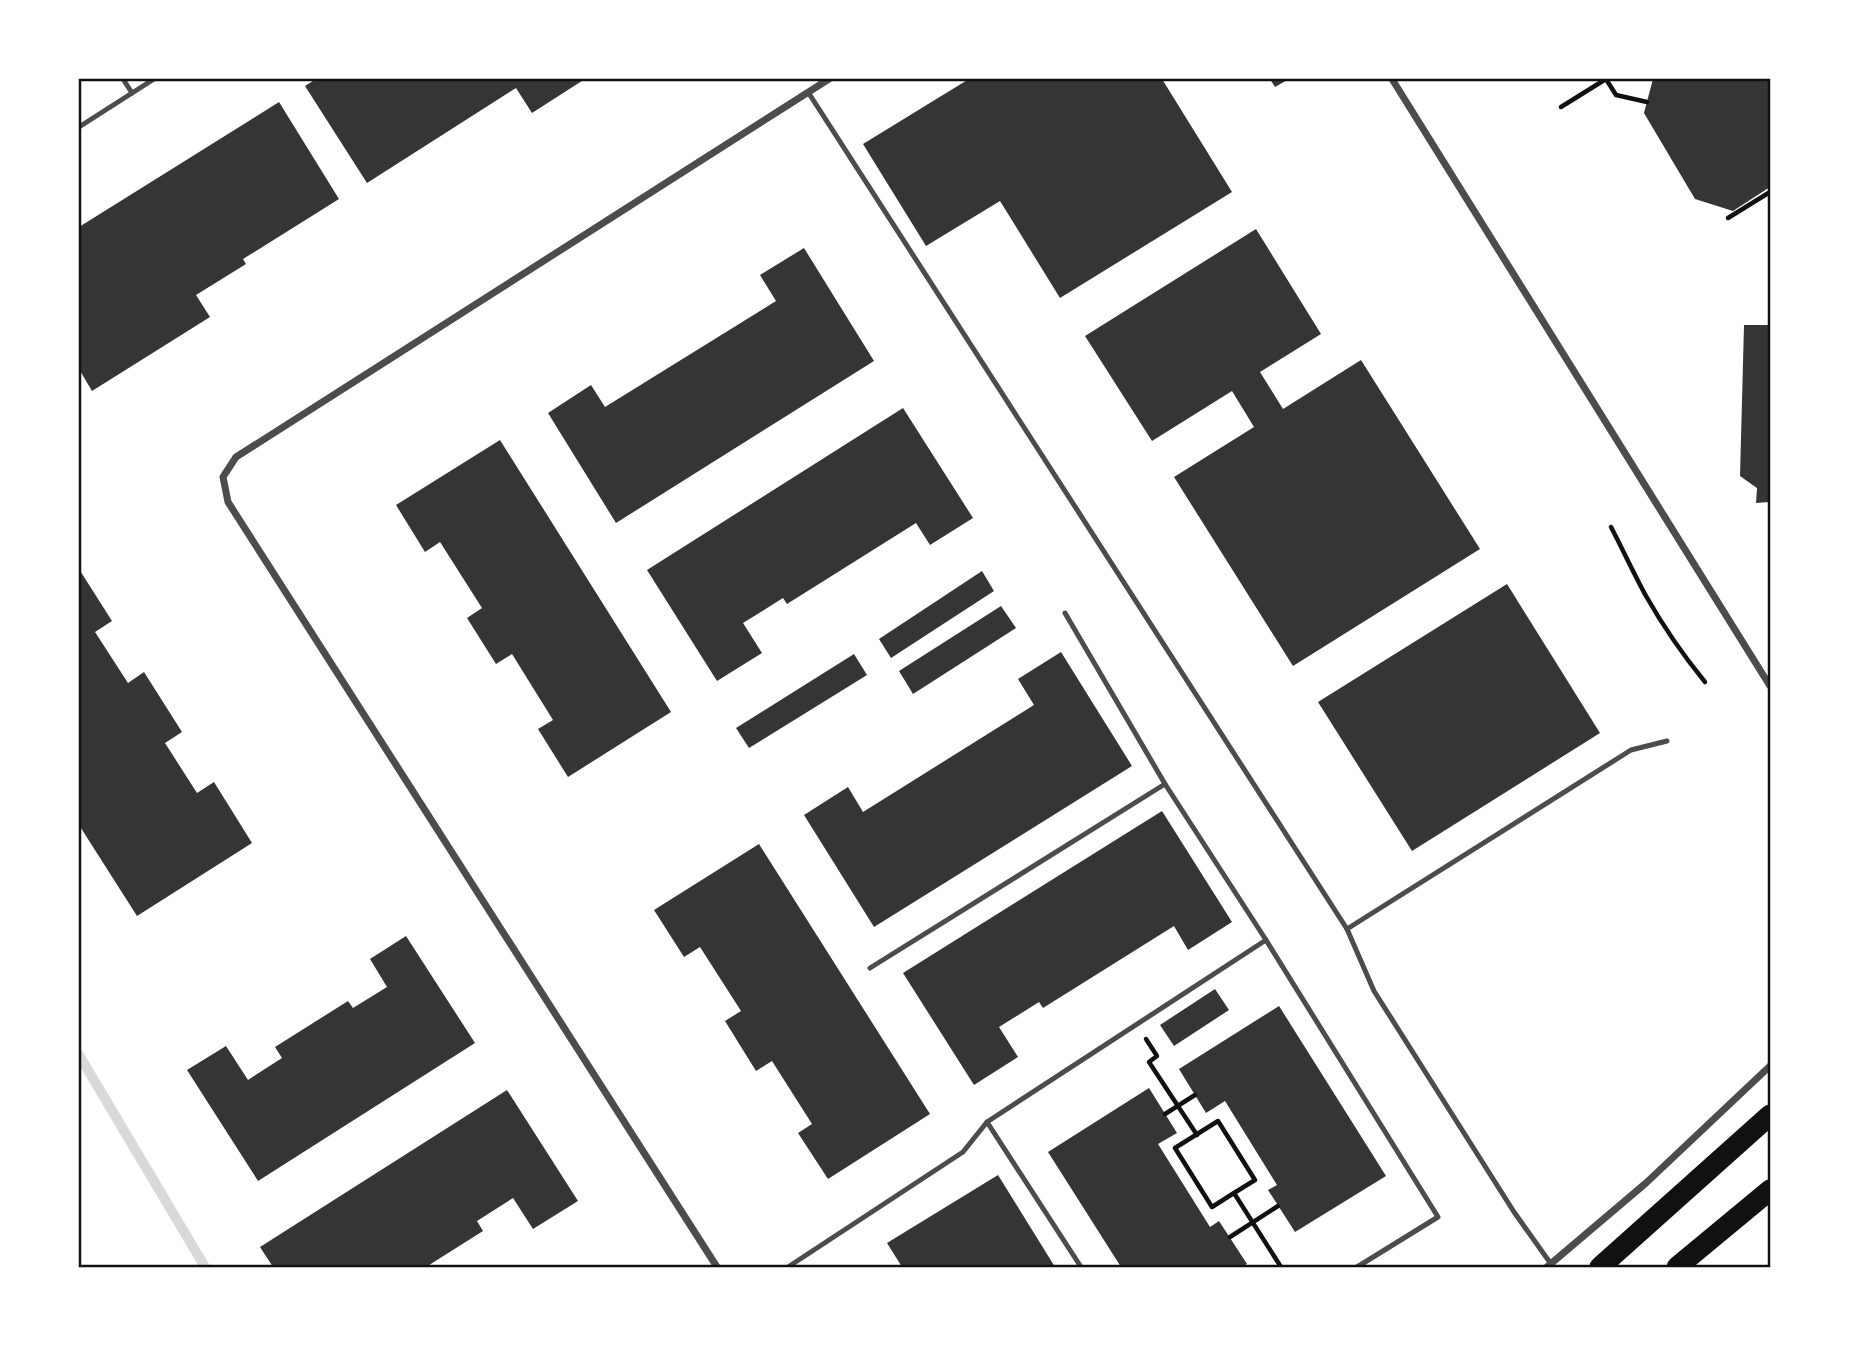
<svg xmlns="http://www.w3.org/2000/svg" width="1849" height="1346" font-family="Raleway,sans-serif">
	<style>
		.lines { fill: none; stroke-linecap: round; stroke-linejoin: round }
		.stream { stroke: #d9d9d9; stroke-width: 10 }
		.building { fill: #353535 }
		.path { stroke: #111; stroke-width: 4.5 }
		.service { stroke: #4c4c4c; stroke-width: 5 }
		.minor { stroke: #4c4c4c; stroke-width: 7 }
		.motorway { stroke: #111; stroke-width: 21 }
		.neatline { fill: none; stroke: #111; stroke-width: 2.5 }
	</style>
	<rect width="100%" height="100%" fill="#fff"/>
	<g class="lines">
		<path class="stream" d="M79,1055L205,1267"/>
	</g>
	<g class="building">
		<path d="M316,79H585L532,113L516,88L367,183L305,86Z"/>
		<path d="M969,79H1162L1232,192L1060,298L1000,201L926,246L863,144Z"/>
		<path d="M1270,79H1289L1275,87Z"/>
		<path d="M1653,79H1770V187L1733,211L1695,199L1644,113Z"/>
		<path d="M279,102L339,199L243,259L246,264L196,295L210,317L92,391L79,369V227Z"/>
		<path d="M1256,229L1321,334L1260,372L1283,409L1361,360L1480,549L1293,666L1174,477L1254,427L1232,391L1152,441L1085,336Z"/>
		<path d="M804,248L874,361L616,523L548,413L591,385L605,407L776,301L760,275Z"/>
		<path d="M1744,325H1770V502L1756,503L1757,488L1740,476Z"/>
		<path d="M903,408L973,518L930,545L916,523L787,604L783,598L743,623L762,653L717,681L647,570Z"/>
		<path d="M500,440L671,712L568,777L538,729L553,720L512,654L496,664L467,618L482,608L440,542L425,552L396,505Z"/>
		<path d="M79,569L112,621L95,632L128,683L144,672L182,732L165,743L197,793L214,782L252,843L137,916L79,825Z"/>
		<path d="M982,571L994,591L891,658L879,639Z"/>
		<path d="M1507,584L1600,733L1412,851L1318,702Z"/>
		<path d="M1001,606L1016,628L913,694L899,671Z"/>
		<path d="M1061,652L1132,766L874,927L804,815L848,787L863,812L1034,705L1018,679Z"/>
		<path d="M854,654L867,675L749,748L736,728Z"/>
		<path d="M1162,811L1232,922L1188,950L1174,926L1043,1008L1039,1002L999,1027L1018,1057L974,1085L903,973Z"/>
		<path d="M759,844L930,1114L828,1179L798,1133L812,1124L772,1061L756,1071L725,1021L741,1011L700,947L684,957L654,910Z"/>
		<path d="M406,936L475,1043L258,1181L187,1070L226,1046L248,1080L282,1058L275,1047L348,1001L353,1008L387,987L370,959Z"/>
		<path d="M1215,989L1229,1010L1174,1046L1160,1025Z"/>
		<path d="M1279,1006L1386,1176L1295,1232L1268,1190L1277,1185L1225,1101L1206,1113L1179,1069Z"/>
		<path d="M1149,1088L1177,1133L1158,1144L1210,1227L1219,1221L1247,1264L1241,1267H1121L1048,1152Z"/>
		<path d="M507,1090L578,1201L533,1229L513,1198L477,1221L483,1231L426,1267H273L260,1247Z"/>
		<path d="M998,1175L1055,1267H902L887,1243Z"/>
	</g>
	<g class="lines">
		<g class="path">
			<path d="M1561,107L1606,79L1616,95L1647,102"/>
			<path d="M1728,218L1770,192"/>
			<path d="M1611,527C1623,550 1634,574 1646,596C1663,626 1683,655 1705,682"/>
			<path d="M1146,1039L1157,1056L1149,1062L1197,1135"/>
			<path d="M1165,1114L1195,1095"/>
			<path d="M1234,1193L1255,1180L1218,1121L1175,1148L1212,1207L1234,1193L1281,1267"/>
			<path d="M1230,1237L1278,1206"/>
		</g>
		<g class="service">
			<path d="M123,79L132,93"/>
			<path d="M808,92L1347,929L1374,991L1514,1212L1551,1264"/>
			<path d="M79,127L154,79"/>
			<path d="M1065,613L1165,784L1266,940"/>
			<path d="M1347,929L1631,750L1667,741"/>
			<path d="M870,968L1165,784"/>
			<path d="M987,1122L1081,1267"/>
			<path d="M788,1267L963,1152L987,1122L1266,940L1438,1217L1357,1267"/>
		</g>
		<g class="minor">
			<path d="M1392,79L1770,686"/>
			<path d="M717,1267L228,502L223,477L236,457L829,79"/>
			<path d="M1547,1267L1646,1183L1770,1066"/>
		</g>
		<g class="motorway">
			<path d="M1600,1267L1770,1115"/>
			<path d="M1677,1267L1770,1190"/>
		</g>
	</g>
	<rect width="1849" height="1346" fill="none" stroke="#ffffff" stroke-width="161"/>
	<rect x="80" y="80" width="1689" height="1186" class="neatline"/>
</svg>
